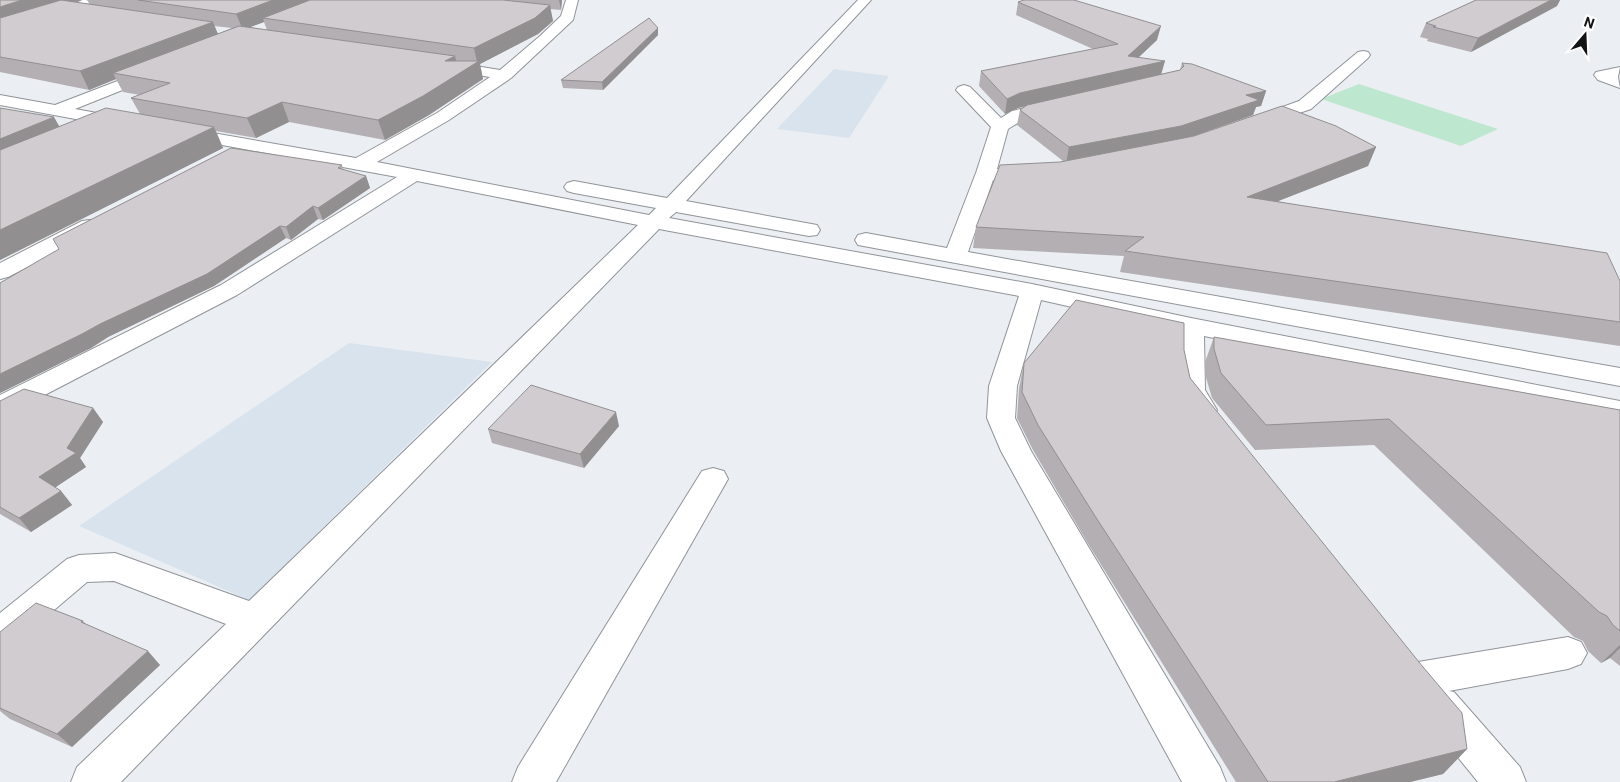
<svg xmlns="http://www.w3.org/2000/svg" width="1620" height="782" font-family="Roboto,sans-serif">
	<style>
		.built { fill: #d9e3ed }
		.green { fill: #bee7d0 }
		.lines { fill: none; stroke-linecap: round; stroke-linejoin: round }
		.minor-casing { stroke: #909498; stroke-width: 2 }
		.minor { fill: #fff; fill-rule: evenodd }
		.wall { fill: #b3afb2; fill-rule: evenodd }
		.shaded-wall { fill: #928f91 }
		.building { fill: #d0cccf; stroke: #928f91 }
	</style>
	<rect width="100%" height="100%" fill="#ebeff3"/>
	<g class="built">
		<path d="M834,69L889,76L849,138L777,129Z"/>
		<path d="M349,343L492,362L249,600L79,526Z"/>
	</g>
	<path class="green" d="M1359,84L1498,129L1461,146L1321,99Z"/>
	<g class="lines">
		<defs>
			<g id="minor">
				<path d="M82,0H98L84,10L0,35V27L74,4Z"/>
				<path d="M566,0H578L573,20L511,78L449,120L377,162L649,215L656,208L574,193L567,191L564,187L567,183L574,181L667,198L858,0H871L686,201L817,225L820,230L817,235L809,236L676,212L669,218L1032,284L1191,318L1620,401V419L1204,336L1205,390L1217,410L1213,417L1203,419L1193,417L1177,390L1178,331L1041,300L1017,386L1015,418L1031,451L1220,767L1226,782H1182L1001,451L987,418L989,386L1019,296L659,229L121,782H71L77,767L226,624L114,581L87,582L13,645L0,650V613L67,559L79,555L115,553L249,601L638,225L417,181L237,295L10,413L0,415V395L221,285L397,177L184,138L178,137L175,133L178,129L184,128L356,158L437,113L490,77L440,69L437,66L440,63L445,61L500,70L540,36L561,16Z"/>
				<path d="M1363,51L1368,52L1370,55L1368,58L1311,109L1258,127L1252,126L1249,122L1252,118L1299,101L1358,52Z"/>
				<path d="M154,67L160,69L162,72L160,75L75,109L130,119L133,123L130,127L124,128L0,105V95L55,105Z"/>
				<path d="M1620,67L1618,77L1620,88L1598,80L1594,75L1596,72Z"/>
				<path d="M964,85L970,87L1001,118L1012,111L1056,101L1062,102L1064,106L1062,110L1024,119L1008,129L997,169C1011,170 1025,167 1039,170L1042,174L1039,178C1024,182 1009,182 993,180L968,252L1620,368V386L858,245L855,240L858,235L866,233L947,248L976,173L991,127L956,90L958,87Z"/>
				<path d="M90,220L98,221L101,226L98,231L8,277L0,279V263L82,221Z"/>
				<path d="M713,468L724,471L728,479L556,782H512L518,767L702,471Z"/>
				<path d="M1568,637L1581,642L1587,653L1581,664L1568,669L1449,691L1454,692L1520,767L1526,782H1478L1426,718L1420,705L1425,695L1418,696L1404,691L1399,679L1404,667L1418,662Z"/>
			</g>
		</defs>
		<use href="#minor" class="minor-casing"/>
		<use href="#minor" class="minor"/>
	</g>
	<g class="wall">
		<path d="M0,0H82L75,2L89,4L88,1L86,0H562L561,10L550,9L553,21L538,34L480,64L483,79L429,115L385,140L289,122L256,138L216,131L223,148L0,260V108L60,126L140,114L131,98L140,95L123,92L116,79L89,90L0,72ZM264,22L267,30L250,27ZM214,26L232,28L218,34Z"/>
		<path d="M1476,0H1560L1557,6L1471,52L1427,41L1428,39L1420,37L1426,23Z"/>
		<path d="M1018,2L1157,40L1138,58L1161,74L1180,70L1182,63L1266,91L1261,106L1256,107L1253,115L1193,136L1376,147L1368,166L1278,201L1620,281V346L1120,272L1124,256L973,248L976,227L1063,161L1017,125L1020,110L1025,106L1018,108L1005,114L979,86L981,71L1093,49L1016,15Z"/>
		<path d="M658,28V35L603,90L563,88L561,80Z"/>
		<path d="M342,165L343,170L366,176L370,188L323,220L318,219L291,240L286,238L214,286L108,337L91,348L0,393V283Z"/>
		<path d="M1214,337L1620,410V666L1610,658L1601,663L1588,651L1583,641L1574,637L1374,445L1255,450L1212,398L1205,374V362Z"/>
		<path d="M1184,350L1190,378L1467,749L1443,774L1410,782H1236L1087,542L1033,450L1017,418L1019,388L1024,363Z"/>
		<path d="M0,401L93,408L103,422L80,458L86,467L55,487L61,491L72,505L31,532L0,514Z"/>
		<path d="M619,426L584,468L492,443L488,429Z"/>
		<path d="M83,621L86,624L160,665L72,747L10,719L0,711V632Z"/>
	</g>
	<g class="shaded-wall">
		<path d="M22,0H82L0,25V7Z"/>
		<path d="M273,0H320L263,18L264,22L243,30L236,14Z"/>
		<path d="M559,0H562L561,10Z"/>
		<path d="M1551,0H1560L1557,6L1471,52L1478,38Z"/>
		<path d="M550,5L553,21L538,34L480,64L483,79L429,115L385,140L378,120L445,61L455,56L459,73L477,62L474,48Z"/>
		<path d="M213,22L220,39L113,73L116,79L89,90L80,71Z"/>
		<path d="M1161,26L1157,40L1126,69L1165,61L1161,75L1018,108L1005,114L1007,99L1020,93L1128,56Z"/>
		<path d="M658,28V35L603,90L602,82Z"/>
		<path d="M1266,91L1261,106L1256,107L1253,115L1177,142L1066,163L1069,147L1246,95Z"/>
		<path d="M282,102L289,122L256,138L247,118Z"/>
		<path d="M54,117L63,133L0,159V139Z"/>
		<path d="M214,127L223,148L0,260V230Z"/>
		<path d="M1376,147L1368,166L1240,216L1247,197Z"/>
		<path d="M366,176L370,188L323,220L318,208Z"/>
		<path d="M313,206L318,219L291,240L286,227Z"/>
		<path d="M280,226L286,238L214,286L108,337L91,348L0,393V374L100,324Z"/>
		<path d="M93,408L103,422L80,458L86,467L50,491L39,477L67,448Z"/>
		<path d="M616,412L619,426L584,468L580,454Z"/>
		<path d="M61,491L72,505L31,532L19,518Z"/>
		<path d="M1620,645V648L1610,658L1601,663Z"/>
		<path d="M148,651L160,665L72,747L57,734Z"/>
		<path d="M1467,749L1443,774L1410,782H1334Z"/>
	</g>
	<g class="building">
		<path d="M0,0H22L0,7Z"/>
		<path d="M61,0L213,22L80,71L0,57V18Z"/>
		<path d="M138,0H273L236,14Z"/>
		<path d="M310,0H503L550,5L535,18L474,48L263,18Z"/>
		<path d="M1024,0H1074L1161,26L1128,56L1165,61L1020,93L1007,99L981,71L1118,44L1018,2Z"/>
		<path d="M1476,0H1551L1478,38L1433,27L1436,26L1426,23Z"/>
		<path d="M649,18L658,28L602,82L561,80Z"/>
		<path d="M239,26L455,56L445,61H479L423,96L378,120L282,102L247,118L131,98L170,83L113,73Z"/>
		<path d="M1182,63L1192,64L1266,91L1246,95L1259,100L1181,126L1069,147L1020,110L1027,105L1180,70L1184,66Z"/>
		<path d="M1282,106L1336,126L1376,147L1247,197L1607,253L1620,281V322L1125,251L1144,237L976,227L1000,165L1060,162L1194,136Z"/>
		<path d="M0,108L54,117L0,139Z"/>
		<path d="M106,108L214,127L0,230V150Z"/>
		<path d="M231,148L342,165L338,168L366,176L318,208L313,206L286,227L280,226L207,274L100,324L82,334L0,374V283L59,249L53,239Z"/>
		<path d="M1076,300L1184,323V350L1190,378L1423,667L1462,713L1467,749L1334,782H1268L1095,516L1038,425L1022,392L1024,363Z"/>
		<path d="M1214,337L1620,410V631L1613,625L1607,616L1599,612L1389,419L1266,425L1221,373L1214,349Z"/>
		<path d="M531,385L616,412L580,454L488,429Z"/>
		<path d="M24,389L93,408L67,448L76,453L39,477L61,491L19,518L0,507V401Z"/>
		<path d="M36,603L83,621L81,622L148,651L57,734L0,708V632Z"/>
	</g>
	<g transform="translate(1585 35) rotate(19)" stroke="#ffffff" stroke-width="4" paint-order="stroke">
	<path d="M0-4L9 19L0 12L-9 19Z" fill="#121315"/>
	<text y="-8" font-size="14" font-weight="bold" text-anchor="middle" fill="#121315">N</text>
	</g>
</svg>
